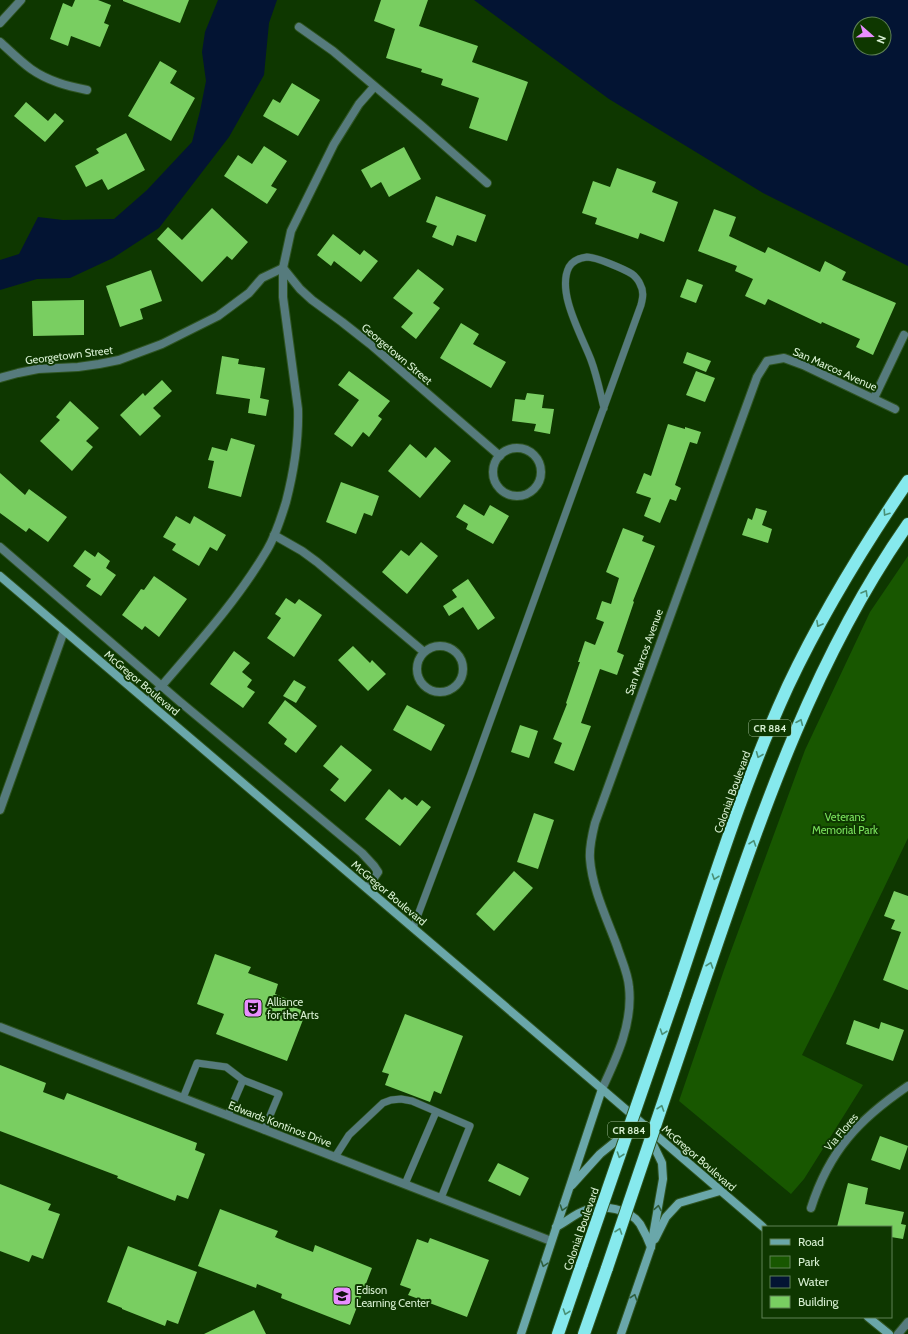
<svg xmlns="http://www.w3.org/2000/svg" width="908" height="1334" font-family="Cabin,sans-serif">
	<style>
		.green { fill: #185700 }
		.water { fill: #031433; fill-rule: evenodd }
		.building { fill: #79ce61 }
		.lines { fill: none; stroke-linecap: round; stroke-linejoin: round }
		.lane-casing { stroke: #2e5421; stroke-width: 8 }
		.street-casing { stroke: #2e5421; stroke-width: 10 }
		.secondary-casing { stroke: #2e5421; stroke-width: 10 }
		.highway-casing { stroke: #2e5421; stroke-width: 14 }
		.lane { stroke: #567b7d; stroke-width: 7 }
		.street { stroke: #567b7d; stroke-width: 8 }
		.secondary { stroke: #6aa7aa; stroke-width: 8 }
		.highway { stroke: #86e9ed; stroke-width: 12 }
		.highway-bridge-casing { stroke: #2e5421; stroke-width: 14; stroke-linecap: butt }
		.highway-bridge { stroke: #86e9ed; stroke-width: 12 }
		.oneway { stroke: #4a9076 }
		.oneway2 { stroke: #2e5e3c }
		.labels { text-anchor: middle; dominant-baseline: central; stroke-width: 4; stroke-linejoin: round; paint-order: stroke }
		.shield { fill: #0e3700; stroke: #9bb892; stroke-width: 1 }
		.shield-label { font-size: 10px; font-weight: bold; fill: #d7efd1 }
		.street-label { font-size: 11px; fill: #d7efd1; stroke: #0e3700 }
		.park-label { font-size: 11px; fill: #7be35d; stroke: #0e3700 }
		.poi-label { font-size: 11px; fill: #d7efd1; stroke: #0e3700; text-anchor: start }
	</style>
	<rect width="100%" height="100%" fill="#0e3700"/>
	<path class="green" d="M908,556V838L834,992L802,1055L863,1085L804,1179L791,1194L679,1101L724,970L805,750L870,612Z"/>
	<g class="water">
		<path d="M218,0H277L269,23L264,75L229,137L159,228L113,258L70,278L37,279L0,290V260L19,254L38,217L63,220L114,219L147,190L192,142L200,111L206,81L202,52L205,32Z"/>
		<path d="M474,0H908V266L763,193L609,99ZM860,24H884V48H860Z"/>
	</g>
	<g class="building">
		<path d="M75,0H98L111,5L104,23L109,25L100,47L71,36L68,46L50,39L63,3L72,7Z"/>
		<path d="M123,0H189L180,23L123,1Z"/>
		<path d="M381,0H428L419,26L478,46L472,62L528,82L507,141L469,128L479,98L441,85L443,79L421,72L422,69L386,58L395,29L374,21Z"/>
		<path d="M160,61L177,71L170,83L195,98L171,141L128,116Z"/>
		<path d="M292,83L320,100L298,136L263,116L273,99L280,103Z"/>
		<path d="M26,102L48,121L55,113L64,121L45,142L14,116Z"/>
		<path d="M126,133L145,170L108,190L102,179L86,187L75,166L99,153L96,149Z"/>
		<path d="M264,146L287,161L271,186L277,189L267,204L224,176L238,155L252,164Z"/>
		<path d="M404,147L421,179L389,197L381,182L371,188L361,170Z"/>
		<path d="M617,168L656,182L652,192L678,202L664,242L640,233L638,239L595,224L597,218L582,213L593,181L610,187Z"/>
		<path d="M436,196L486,215L476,242L457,235L453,246L432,237L437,226L426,222Z"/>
		<path d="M212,208L248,242L232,260L227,256L202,282L157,239L168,227L182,240Z"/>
		<path d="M714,209L736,217L729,236L765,253L768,247L820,272L825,261L846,272L842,280L896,303L873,355L856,347L860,339L822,322L821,324L768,299L765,305L745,296L753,279L735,271L737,266L698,251Z"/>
		<path d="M333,234L360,255L364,250L378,261L361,282L334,261L331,266L317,255Z"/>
		<path d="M418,269L444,289L433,303L440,308L416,339L401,327L413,313L393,298Z"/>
		<path d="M151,270L162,301L140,309L143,319L120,327L106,286Z"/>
		<path d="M687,279L703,285L696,303L680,297Z"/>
		<path d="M84,300V335L33,336L32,301Z"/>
		<path d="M461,323L479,334L473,344L506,362L491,388L440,358Z"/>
		<path d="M687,352L711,361L706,372L683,363Z"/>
		<path d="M222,356L239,359L238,364L265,368L260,398L269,400L266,416L248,413L250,399L216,394Z"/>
		<path d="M349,371L390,401L378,416L382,419L369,437L363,432L352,447L334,434L359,400L338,385Z"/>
		<path d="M696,371L715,378L705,402L686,395Z"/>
		<path d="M162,380L172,391L153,408L161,416L140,436L120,415L143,393L145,396Z"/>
		<path d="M527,393L544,395L542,408L554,409L550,434L534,431L536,424L512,421L515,399L525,400Z"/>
		<path d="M70,401L99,428L86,441L93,447L72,471L40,441L60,420L56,417Z"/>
		<path d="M668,424L685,429V427L701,432L697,444L690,442L675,485L681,488L676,501L670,499L660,523L644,516L651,498L636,493L644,473L651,476Z"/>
		<path d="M231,438L255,445L241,497L208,488L214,461L208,460L212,447L227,451Z"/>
		<path d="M410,444L426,458L435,447L451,461L420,498L388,471Z"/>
		<path d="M0,473L25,495L29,489L67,517L48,542L29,528L26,532L0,513Z"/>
		<path d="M341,482L379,496L372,516L364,513L356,534L326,522Z"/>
		<path d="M464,504L484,516L490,505L509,516L493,544L466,529L468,524L456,517Z"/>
		<path d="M756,508L767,511L762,525L772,529L768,543L742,535L748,518L752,520Z"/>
		<path d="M176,516L190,524L194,516L226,535L217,551L210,547L199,566L172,550L176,544L163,537Z"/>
		<path d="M623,528L644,536L642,541L655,546L633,601L634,602L617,652L624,655L617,675L600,669L581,723L591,726L574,771L554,763L562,743L553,739L567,704L566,703L580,662H578L585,641L595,645L604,622L596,619L602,601L611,604L619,578L606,572Z"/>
		<path d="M421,542L438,556L407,594L382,572L401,550L409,556Z"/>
		<path d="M85,550L95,557L98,552L110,561L106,568L116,575L101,596L86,586L91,579L73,566Z"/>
		<path d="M154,576L187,599L159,637L145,626L142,630L122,615L141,589L144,590Z"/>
		<path d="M468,579L495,618L478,630L463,607L449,616L443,606L457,597L452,590Z"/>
		<path d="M286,598L295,604L299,599L322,615L294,657L267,638L281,618L275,614Z"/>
		<path d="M353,646L370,663L372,660L386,674L368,691L338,660Z"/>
		<path d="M234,651L250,663L242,672L252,680L247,687L255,692L243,708L210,684Z"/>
		<path d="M294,680L306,687L296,703L283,696Z"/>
		<path d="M285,700L317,726L296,753L284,744L287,739L268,723Z"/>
		<path d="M407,705L445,725L431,751L393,730Z"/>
		<path d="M520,725L538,731L529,758L511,752Z"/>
		<path d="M341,745L372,770L345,802L330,790L339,779L323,766Z"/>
		<path d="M389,789L402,800L405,797L417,806L422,800L431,807L400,846L365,819Z"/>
		<path d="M534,813L554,820L538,869L517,862Z"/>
		<path d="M514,871L533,888L494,931L476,914Z"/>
		<path d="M894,891L908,896V990L883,980L901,932L891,929L895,920L884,916Z"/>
		<path d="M215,954L251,967L248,973L278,984L275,994L290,1000L289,1005L306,1012L287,1061L216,1034L224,1014L197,1004Z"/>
		<path d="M405,1014L463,1036L441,1094L434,1091L430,1102L385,1085L389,1074L382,1072Z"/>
		<path d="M854,1020L879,1029L881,1022L904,1030L893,1061L846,1044Z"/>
		<path d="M0,1065L46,1083L43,1092L64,1100L67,1093L197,1143L195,1150L205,1154L188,1199L177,1195L175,1201L117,1178L118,1176L0,1131Z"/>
		<path d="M880,1136L908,1146L900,1170L871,1160Z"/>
		<path d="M498,1163L529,1178L520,1196L488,1181Z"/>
		<path d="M848,1183L868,1188L865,1204L904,1212L901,1224L906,1225L903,1239L891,1237V1227H837Z"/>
		<path d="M0,1184L51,1204L48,1210L60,1214L43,1259L32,1255L29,1262L0,1251Z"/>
		<path d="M220,1209L278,1231L275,1237L287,1242L313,1252L315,1245L372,1268L350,1325L281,1298L282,1294L257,1284L256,1288L198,1266Z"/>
		<path d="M430,1238L489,1260L467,1317L408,1295L411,1289L400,1285L417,1239L428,1243Z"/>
		<path d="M128,1246L197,1272L178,1324L167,1320L165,1326L122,1309V1308L107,1302Z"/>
		<path d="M254,1310L266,1334H204Z"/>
	</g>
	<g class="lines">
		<defs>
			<g id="lane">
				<path d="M413,928L471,774L641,305C643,297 644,291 640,284C639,281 635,276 632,274C624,269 596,257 587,257C579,258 573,260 569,267C556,292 582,336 591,360C597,376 600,392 604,408"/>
				<path d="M183,1098L197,1063L226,1067L243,1080L279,1094L264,1130"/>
				<path d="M228,1115L243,1080"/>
				<path d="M335,1157L349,1135L383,1103L391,1100L401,1099L412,1101L470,1126L441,1198"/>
				<path d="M405,1184L436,1112"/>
			</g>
			<g id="street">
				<path d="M0,23L21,0"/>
				<path d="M299,27L333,51L422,126L487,183"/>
				<path d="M0,42C10,51 20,61 31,69C48,81 67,86 87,90"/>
				<path d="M0,378L18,373L38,369L78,367L99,364L119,360L162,344L218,316L249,293L262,278L283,268L300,289L312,300L342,322L370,344L500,456"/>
				<path d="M874,398L904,335"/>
				<circle cx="517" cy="472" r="24"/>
				<path d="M274,535L302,551L317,562L424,652"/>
				<path d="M0,547L179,701L362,853L374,866L378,872L367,888"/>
				<circle cx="440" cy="669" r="23"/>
				<path d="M148,702C189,653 234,606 267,550C276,535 281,518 286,502C294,471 299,442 298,409L283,297V268L291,231L334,144L359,104L374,87"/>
				<path d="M0,810L64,631"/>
				<path d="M0,1027L551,1241"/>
				<path d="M602,1089C617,1057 633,1023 629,987C628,973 621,959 617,946C607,919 592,888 590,859C589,847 592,835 595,823L757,377L767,361L784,358L803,365L895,409"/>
				<path d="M811,1208C829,1151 859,1119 908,1086"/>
				<path d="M898,1334L908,1322"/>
			</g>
			<g id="secondary">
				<path d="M0,576L602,1089L763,1227"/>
				<path d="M572,1185L600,1154L621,1137L644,1125"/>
				<path d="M556,1227C566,1222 576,1213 586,1210C604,1205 629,1208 640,1224C644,1231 648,1239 651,1247"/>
				<path d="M655,1239L666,1217L679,1203L720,1191"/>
				<path d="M868,1317L889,1334"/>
				<path d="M521,1334L602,1089"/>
				<path d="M621,1334L651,1247L663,1179L662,1163L650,1138"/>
			</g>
			<g id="highway">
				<path d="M675,995C710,892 742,786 788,686C822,614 863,547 908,481"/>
				<path d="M697,1002C754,837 807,668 908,524"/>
				<path d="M558,1334L582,1264"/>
				<path d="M584,1334L607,1268"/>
			</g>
		</defs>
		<use href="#lane" class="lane-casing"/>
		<use href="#street" class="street-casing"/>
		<use href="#secondary" class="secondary-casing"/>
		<use href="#highway" class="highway-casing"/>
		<use href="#lane" class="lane"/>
		<use href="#street" class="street"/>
		<use href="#secondary" class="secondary"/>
		<use href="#highway" class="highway"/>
		<defs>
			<g id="highway-bridge">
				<path d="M582,1264L675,995"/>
				<path d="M607,1268L697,1002"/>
			</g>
		</defs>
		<use href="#highway-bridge" class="highway-bridge-casing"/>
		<use href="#highway-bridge" class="highway-bridge"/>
	</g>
	<defs><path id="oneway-chevron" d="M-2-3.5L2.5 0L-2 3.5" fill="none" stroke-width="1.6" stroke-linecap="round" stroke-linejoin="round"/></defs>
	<g class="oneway">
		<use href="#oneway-chevron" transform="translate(886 513) rotate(124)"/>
		<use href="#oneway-chevron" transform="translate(865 593) rotate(-60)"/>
		<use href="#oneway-chevron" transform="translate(819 624) rotate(119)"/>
		<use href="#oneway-chevron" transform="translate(800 722) rotate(-67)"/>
		<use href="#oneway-chevron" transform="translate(759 755) rotate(112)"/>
		<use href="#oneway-chevron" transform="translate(753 843) rotate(-71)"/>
		<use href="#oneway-chevron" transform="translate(715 877) rotate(109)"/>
		<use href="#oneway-chevron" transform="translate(710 965) rotate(-71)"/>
		<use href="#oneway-chevron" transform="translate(663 1032) rotate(109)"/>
		<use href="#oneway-chevron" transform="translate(661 1108) rotate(-71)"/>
		<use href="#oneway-chevron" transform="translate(620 1155) rotate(109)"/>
		<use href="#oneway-chevron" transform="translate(619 1231) rotate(-71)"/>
		<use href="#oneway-chevron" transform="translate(566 1312) rotate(109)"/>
	</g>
	<g class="oneway2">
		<use href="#oneway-chevron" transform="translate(563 1208) rotate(108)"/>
		<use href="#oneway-chevron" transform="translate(658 1208) rotate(-80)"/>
		<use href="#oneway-chevron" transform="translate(544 1264) rotate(108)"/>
		<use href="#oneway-chevron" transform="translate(634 1297) rotate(-71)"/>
	</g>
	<defs>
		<symbol id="theatre-square" viewBox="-11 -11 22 22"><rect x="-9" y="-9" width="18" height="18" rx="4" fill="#e88eff" stroke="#0e3700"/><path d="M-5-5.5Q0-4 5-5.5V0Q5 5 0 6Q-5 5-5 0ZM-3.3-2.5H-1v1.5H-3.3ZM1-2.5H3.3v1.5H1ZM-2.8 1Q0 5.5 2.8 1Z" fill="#111"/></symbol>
		<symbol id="school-square" viewBox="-11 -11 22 22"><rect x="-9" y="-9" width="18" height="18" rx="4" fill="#e88eff" stroke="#0e3700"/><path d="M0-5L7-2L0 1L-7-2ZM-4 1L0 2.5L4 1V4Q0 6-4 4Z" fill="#111"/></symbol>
	</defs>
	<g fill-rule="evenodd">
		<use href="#theatre-square" x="242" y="997" width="22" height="22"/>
		<use href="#school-square" x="331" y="1285" width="22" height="22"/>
	</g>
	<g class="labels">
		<g class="shield">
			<rect x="749" y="720" width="42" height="16" rx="3"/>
			<rect x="608" y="1122" width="42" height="16" rx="3"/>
		</g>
		<g class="shield-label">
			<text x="770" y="728">CR 884</text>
			<text x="629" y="1130">CR 884</text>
		</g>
		<g class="street-label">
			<text transform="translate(397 354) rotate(40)">Georgetown Street</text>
			<text transform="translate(69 355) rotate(-7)">Georgetown Street</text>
			<text transform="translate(835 369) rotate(24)">San Marcos Avenue</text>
			<text transform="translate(644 652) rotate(-70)">San Marcos Avenue</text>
			<text transform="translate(142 683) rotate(40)">McGregor Boulevard</text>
			<text transform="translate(732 792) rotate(-70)">Colonial Boulevard</text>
			<text transform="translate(389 893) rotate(40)">McGregor Boulevard</text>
			<text transform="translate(280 1124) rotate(21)">Edwards Kontinos Drive</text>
			<text transform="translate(841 1132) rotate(-50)">Via Flores</text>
			<text transform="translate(699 1158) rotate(41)">McGregor Boulevard</text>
			<text transform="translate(581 1229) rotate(-71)">Colonial Boulevard</text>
		</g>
		<g class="park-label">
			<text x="845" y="817">Veterans<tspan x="845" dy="13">Memorial Park</tspan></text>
		</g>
		<g class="poi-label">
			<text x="267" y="1002">Alliance<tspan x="267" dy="13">for the Arts</tspan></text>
			<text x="356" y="1290">Edison<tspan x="356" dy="13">Learning Center</tspan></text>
		</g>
	</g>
	<rect x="762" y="1226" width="130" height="92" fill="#0e3700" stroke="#5e8154"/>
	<rect x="770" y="1239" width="20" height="6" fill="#6aa7aa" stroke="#5e8154"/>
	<text x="798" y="1246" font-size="12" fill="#d7efd1">Road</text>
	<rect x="770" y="1256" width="20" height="12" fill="#185700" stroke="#5e8154"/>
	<text x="798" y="1266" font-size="12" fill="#d7efd1">Park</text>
	<rect x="770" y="1276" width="20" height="12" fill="#031433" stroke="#5e8154"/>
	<text x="798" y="1286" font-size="12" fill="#d7efd1">Water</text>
	<rect x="770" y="1296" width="20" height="12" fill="#79ce61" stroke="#5e8154"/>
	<text x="798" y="1306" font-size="12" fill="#d7efd1">Building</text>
	<g transform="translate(872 36) rotate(110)"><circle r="19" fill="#0e3700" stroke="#5e8154"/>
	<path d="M0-3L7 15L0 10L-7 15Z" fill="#e88eff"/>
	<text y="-6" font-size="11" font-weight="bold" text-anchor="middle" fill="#d7efd1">N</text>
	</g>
</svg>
